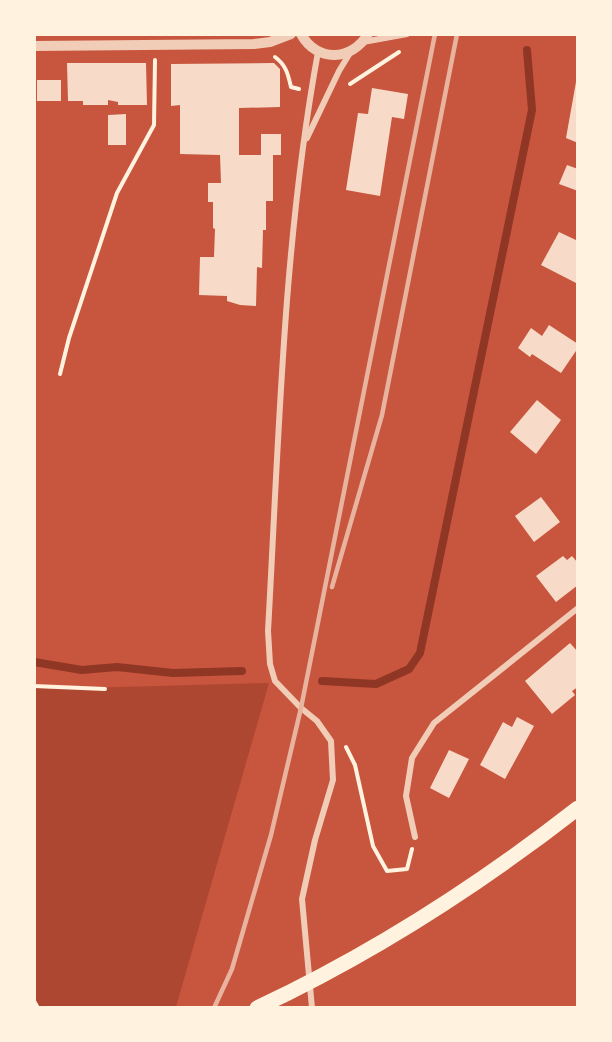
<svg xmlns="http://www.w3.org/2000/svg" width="612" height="1042" font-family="'Archivo Narrow',sans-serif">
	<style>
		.green { fill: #ae4732 }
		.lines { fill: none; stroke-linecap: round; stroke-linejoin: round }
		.stream { stroke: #8f3625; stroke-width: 8 }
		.building { fill: #f7dbc8 }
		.path { stroke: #fff3e0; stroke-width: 4 }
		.minor { stroke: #f1ccb7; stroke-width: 6 }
		.tertiary { stroke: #f1ccb7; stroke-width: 10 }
		.primary { stroke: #fff3e0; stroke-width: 15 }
		.rail { stroke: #e9b49f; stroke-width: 4.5 }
	</style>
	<rect width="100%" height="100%" fill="#c8553d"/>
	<path class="green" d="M34,682L48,689L269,683L176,1007H35Z"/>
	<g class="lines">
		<g class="stream">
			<path d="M34,662L82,670L117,667L173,673L242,671"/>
			<path d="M322,681L376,684L409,669L420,653L532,110L527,50"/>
		</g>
	</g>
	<g class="building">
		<path d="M67,63H146L147,105H118V102L108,100V105H83V101H68Z"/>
		<path d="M274,63L280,69V107L239,108V155H261V134H281V155H273V201H266V230H263L262,268L257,267L256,306L240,305L227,301V296L199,295L200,257H214L215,229L213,228V202H208V183H221L220,155L180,154V105L171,106V64Z"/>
		<rect x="37" y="80" width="24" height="21"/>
		<path d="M576,82H578V143L566,138Z"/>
		<path d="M372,88L408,94L404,119L392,117L380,196L346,190L358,113L368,114Z"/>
		<path d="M126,114V145H108V115Z"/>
		<path d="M567,165L578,169V191L559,184Z"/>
		<path d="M559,232L578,241V284L541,265Z"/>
		<path d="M549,325L578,344V348L561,373L532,354L530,357L518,348L531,328L542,336Z"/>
		<path d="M537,400L561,420L536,454L510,432Z"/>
		<path d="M541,497L560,522L534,542L515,516Z"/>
		<path d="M563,556L567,560L572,556L578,563V585L556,602L536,576Z"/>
		<path d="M570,643L578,652V687L572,691L575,695L552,714L525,681Z"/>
		<path d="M517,717L534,726L505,779L480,765L503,722L512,727Z"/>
		<path d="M449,750L469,759L449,798L430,788Z"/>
	</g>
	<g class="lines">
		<g class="path">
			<path d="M275,57C286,65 288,74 291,87L299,89"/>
			<path d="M350,84L399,52"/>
			<path d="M60,374L69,338L117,193L154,125L155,60"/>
			<path d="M34,686L105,689"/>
			<path d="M346,747L355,765L373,846L387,871L407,869L412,849"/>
			<path d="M34,1001L38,1008"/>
		</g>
		<g class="minor">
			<path d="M363,42L407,34"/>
			<path d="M307,138L339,71L350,53"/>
			<path d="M415,837L406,796L412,758L434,723L578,608"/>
			<path d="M312,1008L302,899L315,840L333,780L331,741L317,721L301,708L275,681L270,664L268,631C279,438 283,243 318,52"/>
		</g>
		<g class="tertiary">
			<path d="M301,34C317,63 352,61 368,34"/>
			<path d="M34,46L254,44L270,42L291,34"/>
		</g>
		<path class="primary" d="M257,1008C372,954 478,886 578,808"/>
		<g class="rail">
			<path d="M332,587L382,415L457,34"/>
			<path d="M214,1008L232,969L271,835L301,708L435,34"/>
		</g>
	</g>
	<rect width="612" height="1042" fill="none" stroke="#fff3e0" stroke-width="72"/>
</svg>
